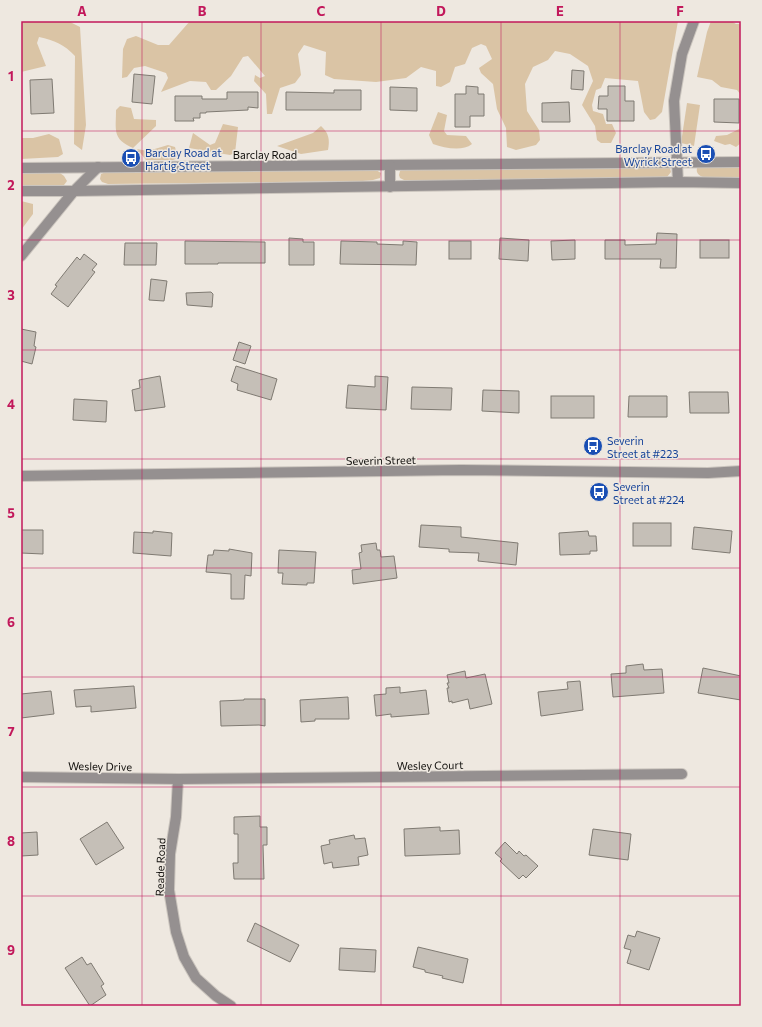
<svg xmlns="http://www.w3.org/2000/svg" width="762" height="1027" font-family="Commissioner,sans-serif">
	<style>
		.green { fill: #dac4a5 }
		.building { fill: #c5bfb7; stroke: #7f7a72 }
		.lines { fill: none; stroke-linecap: round; stroke-linejoin: round }
		.minor-casing { stroke: #cbc5be; stroke-width: 12 }
		.minor { stroke: #959090; stroke-width: 10 }
		.grid { fill: none; stroke: #c2185b; stroke-width: 1; stroke-opacity: 0.55 }
		.labels { text-anchor: middle; dominant-baseline: central; stroke-width: 3; stroke-linejoin: round; paint-order: stroke }
		.transit-label { font-size: 11px; fill: #164399; stroke: #eee8e0; text-anchor: start }
		.street-label { font-size: 11px; fill: #110f0c; stroke: #eee8e0 }
		.neatline { fill: none; stroke: #c2185b; stroke-width: 1.5 }
		.grid-label { font-size: 13px; text-anchor: middle; font-weight: bold; fill: #c2185b }
	</style>
	<rect width="100%" height="100%" fill="#eee8e0"/>
	<g class="green">
		<path d="M26,21L70,22L80,27L86,125L82,150L74,144L75,56C65,45 54,40 39,37L37,43L46,66L21,72V23Z"/>
		<path d="M190,21H678L662,112L655,119L650,120L644,112L638,81L605,78L601,88L596,90L592,105L593,111L603,114L606,124H612L616,133L611,143H601L597,140L595,126L582,105L593,81L588,66L570,54L555,51L548,60L533,67L525,84L527,111L539,130L540,140L536,145L516,150L507,147L506,128L497,109L493,84L481,73L479,68L492,59L486,46L481,44L472,48L465,64L455,67L450,82L441,87L436,86V71L421,67L406,78L376,82L334,79L325,75L326,52L304,45L298,54L301,75L295,83L280,88L272,114H267L266,94L254,81L255,75L260,78L265,76L248,56L243,57L231,76L216,90H211L206,82L190,81L161,92L168,78L166,73L145,66L134,68L127,77L122,78L123,49L127,39L136,36L158,45H169Z"/>
		<path d="M711,21H731L736,24H741V95L737,90L721,87L712,80L697,77L707,32Z"/>
		<path d="M687,103L700,105L694,146L681,143Z"/>
		<path d="M120,106L131,108L134,119L156,120V126L133,148C112,139 116,130 116,110Z"/>
		<path d="M438,112L447,115L444,131L447,135L466,136L472,144C462,152 445,148 433,144L429,135Z"/>
		<path d="M223,124L238,127L235,153L230,155L189,148L193,133L210,145L215,143Z"/>
		<path d="M321,126C329,133 330,140 328,150L301,154L277,146L313,133Z"/>
		<path d="M741,128V143L736,147L730,144L725,145L714,141L716,136L727,135Z"/>
		<path d="M49,134L59,139L63,154L58,157L21,159V138H33Z"/>
		<path d="M168,145L175,147L178,158L173,160H146L137,149L148,151Z"/>
		<path d="M667,167L670,168L671,172L667,177L664,178L406,181L400,178L399,175L400,171L404,168H619Z"/>
		<path d="M701,167H741V179C732,179 693,183 697,168Z"/>
		<path d="M376,170L381,173L380,178L373,180L363,181L108,184L102,182L100,179L101,174L106,172Z"/>
		<path d="M21,173H60L64,176L67,181L64,185L21,186Z"/>
		<path d="M21,201L33,204V214L21,230Z"/>
	</g>
	<g class="building">
		<path d="M572,70L584,71L583,90L571,89Z"/>
		<path d="M134,74L155,76L152,104L132,102Z"/>
		<path d="M52,79L54,113L31,114L30,80Z"/>
		<path d="M466,86L478,87V94H484V116H470V127H455V94H466Z"/>
		<path d="M608,86H625V101H634V121H607V109H598L599,96H608Z"/>
		<path d="M390,87L417,88V111L390,110Z"/>
		<path d="M334,90H361V110H286V92L334,93Z"/>
		<path d="M227,92H258V108L248,107V110L206,112V113H200V118H193L194,121H175V96H202V99H227Z"/>
		<path d="M714,99H739V123L714,122Z"/>
		<path d="M569,102L570,122H542V103Z"/>
		<path d="M657,233L677,234L676,268H660L661,259H605V240H625V245L656,244Z"/>
		<path d="M289,238L303,239V242H314V265H289Z"/>
		<path d="M500,238L529,240L528,261L499,259Z"/>
		<path d="M575,240V259L552,260L551,241Z"/>
		<rect x="700" y="240" width="29" height="18"/>
		<path d="M185,241L265,242V263H218V264H185Z"/>
		<path d="M341,241L377,242V244L403,245V241L417,242L416,265L340,264Z"/>
		<rect x="449" y="241" width="22" height="18"/>
		<path d="M125,243H157L156,265H124Z"/>
		<path d="M84,254L97,264L92,270L95,272L68,307L51,294L57,286L55,285L77,257L80,260Z"/>
		<path d="M151,279L167,281L164,301L149,300Z"/>
		<path d="M211,292L213,294L212,307L187,305L186,293Z"/>
		<path d="M21,329L36,332L34,346L36,347L32,364L21,361Z"/>
		<path d="M239,342L251,346L245,364L233,360Z"/>
		<path d="M236,366L277,379L271,400L237,390L238,384L231,381Z"/>
		<path d="M160,376L165,407L135,411L132,390L140,388L139,380Z"/>
		<path d="M375,376L388,377L386,410L346,408L348,385L375,387Z"/>
		<path d="M412,387L452,388L451,410L411,409Z"/>
		<path d="M483,390L519,391V413L482,411Z"/>
		<path d="M689,392H728L729,413H690Z"/>
		<rect x="551" y="396" width="43" height="22"/>
		<path d="M629,396H667V417H628Z"/>
		<path d="M74,399L107,401L106,422L73,420Z"/>
		<rect x="633" y="523" width="38" height="23"/>
		<path d="M421,525L461,527V537L518,543L516,565L478,561L479,553L449,552V549L419,547Z"/>
		<path d="M694,527L732,531L730,553L692,549Z"/>
		<path d="M21,530H43V554L21,553Z"/>
		<path d="M153,531L172,533L171,556L133,553L134,532L153,533Z"/>
		<path d="M588,531L589,536H596L597,551H590V554L560,555L559,533Z"/>
		<path d="M376,543L377,550H380L381,557L394,556L397,578L353,584L352,570L361,569L359,553L362,552L361,545Z"/>
		<path d="M229,549L252,553L251,576L245,575L244,599H231V574L206,572L208,555H213L214,550L229,551Z"/>
		<path d="M279,550L316,552L314,583H307V585L282,584L283,573H278Z"/>
		<path d="M643,664L644,670L662,669L664,693L613,697L611,674L626,673V666Z"/>
		<path d="M703,668L741,676V700L698,693Z"/>
		<path d="M465,671L466,678L485,674L492,704L470,709L468,699L452,703V701L449,702L447,688H449L447,683H449L447,675Z"/>
		<path d="M580,681L583,710L541,716L538,692L568,689L567,682Z"/>
		<path d="M134,686L136,708L91,712V706L76,707L74,690Z"/>
		<path d="M400,687V693L426,690L429,714L391,717V714L376,716L374,695L386,694V688Z"/>
		<path d="M51,691L54,714L21,718V694Z"/>
		<path d="M348,697L349,719H315V721L301,722L300,700Z"/>
		<path d="M244,699H265V726L259,725L221,726L220,701L244,700Z"/>
		<path d="M260,816V827H267V845H263L264,879H234L233,863H238V834H234V817Z"/>
		<path d="M107,822L124,848L96,865L80,839Z"/>
		<path d="M440,827V831L459,830L460,854L405,856L404,829Z"/>
		<path d="M593,829L631,834L628,860L589,855Z"/>
		<path d="M37,832L38,855L21,856V833Z"/>
		<path d="M354,835L355,839L365,838L368,855L358,857L359,865L333,868L332,862L324,864L321,846L330,844L329,840Z"/>
		<path d="M505,842L517,854L519,851L524,856L526,855L538,866L526,878L523,875L519,879L500,861L502,859L495,853Z"/>
		<path d="M255,923L299,945L290,962L247,941Z"/>
		<path d="M637,931L660,938L649,970L627,963L631,950L624,948L628,935L635,937Z"/>
		<path d="M418,947L468,959L463,983L442,978L443,976L425,972V970L413,967Z"/>
		<path d="M340,948L376,950L375,972L339,970Z"/>
		<path d="M82,957L87,965L91,963L104,984L101,986L106,995L90,1006L65,968Z"/>
	</g>
	<g class="lines">
		<defs>
			<g id="minor">
				<path d="M21,168L741,162"/>
				<path d="M678,182L674,101L682,54L694,21"/>
				<path d="M390,187V165"/>
				<path d="M21,191H74L678,182L741,183"/>
				<path d="M21,256L74,191L98,167"/>
				<path d="M21,476L461,470L708,473L741,471"/>
				<path d="M21,777L178,779L682,774"/>
				<path d="M178,779L176,817L170,854L169,890L176,932L184,957L196,978L216,996L231,1006"/>
			</g>
		</defs>
		<use href="#minor" class="minor-casing"/>
		<use href="#minor" class="minor"/>
	</g>
	<path class="grid" d="M142,21V1006M261,21V1006M381,21V1006M501,21V1006M620,21V1006M21,131H741M21,240H741M21,350H741M21,459H741M21,568H741M21,677H741M21,787H741M21,896H741"/>
	<defs>
		<symbol id="bus-disc" viewBox="-11 -11 22 22"><circle r="9.5" fill="#1a4fb4" stroke="#eee8e0"/><path d="M-5-6H5V4H4V6H2V4H-2V6H-4V4H-5ZM-3.5-4V0h7V-4ZM-3.5 1.2v1.5H-2V1.2ZM2 1.2v1.5H3.5V1.2Z" fill="#fff"/></symbol>
	</defs>
	<g fill-rule="evenodd">
		<use href="#bus-disc" x="695" y="143" width="22" height="22"/>
		<use href="#bus-disc" x="120" y="147" width="22" height="22"/>
		<use href="#bus-disc" x="582" y="435" width="22" height="22"/>
		<use href="#bus-disc" x="588" y="481" width="22" height="22"/>
	</g>
	<g class="labels">
		<g class="transit-label">
			<text x="692" y="148" text-anchor="end">Barclay Road at<tspan x="692" dy="13">Wyrick Street</tspan></text>
			<text x="145" y="152">Barclay Road at<tspan x="145" dy="13">Hartig Street</tspan></text>
			<text x="607" y="440">Severin<tspan x="607" dy="13">Street at #223</tspan></text>
			<text x="613" y="486">Severin<tspan x="613" dy="13">Street at #224</tspan></text>
		</g>
		<g class="street-label">
			<text x="265" y="154">Barclay Road</text>
			<text transform="translate(381 460) rotate(-1)">Severin Street</text>
			<text transform="translate(430 765) rotate(-1)">Wesley Court</text>
			<text transform="translate(100 766) rotate(1)">Wesley Drive</text>
			<text transform="translate(160 867) rotate(-88)">Reade Road</text>
		</g>
	</g>
	<rect width="762" height="1027" fill="none" stroke="#eee8e0" stroke-width="44"/>
	<rect x="22" y="22" width="718" height="983" class="neatline"/>
	<g class="grid-label">
		<text x="82" y="16">A</text>
		<text x="202" y="16">B</text>
		<text x="321" y="16">C</text>
		<text x="441" y="16">D</text>
		<text x="560" y="16">E</text>
		<text x="680" y="16">F</text>
		<text x="11" y="81">1</text>
		<text x="11" y="190">2</text>
		<text x="11" y="300">3</text>
		<text x="11" y="409">4</text>
		<text x="11" y="518">5</text>
		<text x="11" y="627">6</text>
		<text x="11" y="736">7</text>
		<text x="11" y="846">8</text>
		<text x="11" y="955">9</text>
	</g>
</svg>
